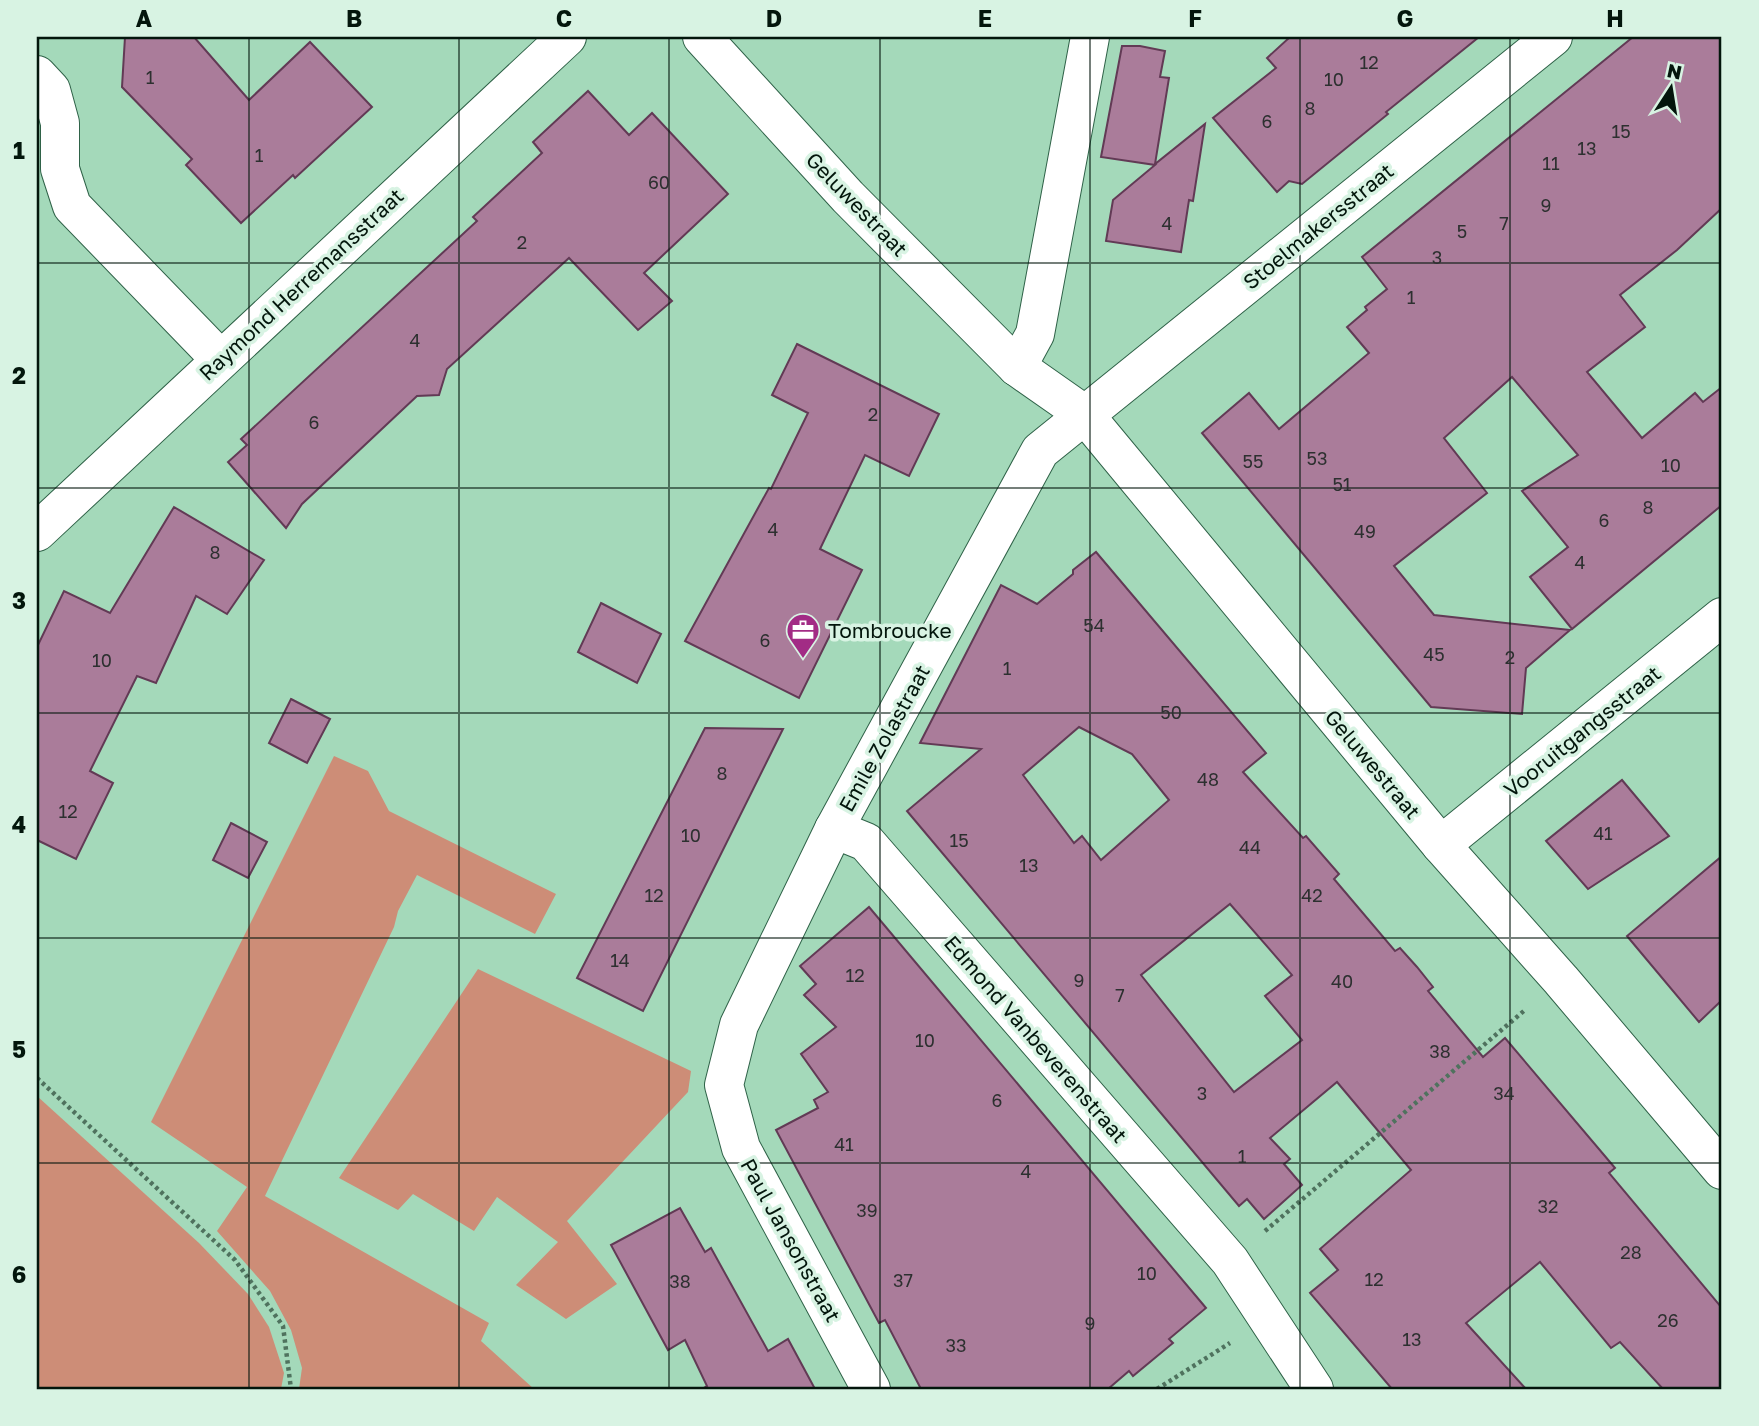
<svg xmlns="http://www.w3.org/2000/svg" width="1759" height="1426" font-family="'Golos Text',sans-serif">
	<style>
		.green { fill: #cd8d77 }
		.building { fill: #aa7c9a; stroke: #623a55; stroke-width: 2; fill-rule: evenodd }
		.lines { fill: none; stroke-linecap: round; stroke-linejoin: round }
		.minor-casing { stroke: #2f6248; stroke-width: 40 }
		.path { stroke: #4f725e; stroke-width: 4.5; stroke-dasharray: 3.5 3.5; stroke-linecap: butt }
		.minor { stroke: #fff; stroke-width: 38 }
		.grid { fill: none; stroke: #03160c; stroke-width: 2; stroke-opacity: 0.55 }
		.labels { text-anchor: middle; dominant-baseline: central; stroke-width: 7; stroke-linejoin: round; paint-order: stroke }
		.number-label { font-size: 18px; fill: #2d3030 }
		.street-label { font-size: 21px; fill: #03160c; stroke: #d8f3e3 }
		.poi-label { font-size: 21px; fill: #03160c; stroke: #d8f3e3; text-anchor: start }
		.neatline { fill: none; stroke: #03160c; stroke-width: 2.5 }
		.grid-label { font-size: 23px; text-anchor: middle; font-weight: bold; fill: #03160c }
	</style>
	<rect width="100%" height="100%" fill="#a4d9ba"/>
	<g class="green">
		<path d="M334,756L368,771L389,811L556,894L535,934L417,875L398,911L394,927L265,1196L489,1323L481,1341L534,1389H299L302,1368L291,1330L270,1291L217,1231L247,1187L151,1122Z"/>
		<path d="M478,969L691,1071L688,1092L567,1221L617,1284L566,1319L516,1285L558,1242L497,1197L474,1231L413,1194L398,1210L339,1178Z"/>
		<path d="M37,1096L199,1243L248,1294L269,1327L284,1373L281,1389H37Z"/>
	</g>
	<g class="building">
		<path d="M125,37H194L249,100L310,42L372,107L295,178L293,175L241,223L186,165L192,159L122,87Z"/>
		<path d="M1290,37H1479L1386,112L1388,114L1302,184L1289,181L1277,192L1213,118L1276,68L1267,58Z"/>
		<path d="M1633,37H1722V208L1677,250L1620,295L1645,327L1587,372L1642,438L1695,393L1703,402L1722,387V505L1572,629L1530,577L1568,547L1522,491L1578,455L1512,377L1444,438L1487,493L1394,566L1434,615L1570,630L1526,668L1522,714L1431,707L1202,433L1249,393L1279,429L1369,353L1347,327L1367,310L1365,307L1387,289L1362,257Z"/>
		<path d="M1122,46H1140L1165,51L1160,77L1169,78L1155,164L1205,124L1193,201L1189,200L1181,252L1106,241L1113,200L1155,165L1101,157Z"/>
		<path d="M588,91L629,135L652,113L728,194L644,273L672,301L638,330L569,258L447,369L439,395L417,396L302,504L286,528L228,462L247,445L241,439L477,221L473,217L542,153L533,142Z"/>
		<path d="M797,344L939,414L909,476L865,455L820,549L862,570L799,698L685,641L769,488L771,489L808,413L772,395Z"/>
		<path d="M174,507L264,560L227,614L196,596L156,683L137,676L90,771L113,783L76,859L37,840V647L64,591L110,613Z"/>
		<path d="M1096,552L1266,753L1243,772L1303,838L1306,836L1339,874L1334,879L1395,951L1400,948L1417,967L1433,987L1428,991L1483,1057L1505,1038L1615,1168L1609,1173L1722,1308V1389H1663L1620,1342L1611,1348L1540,1262L1466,1323L1526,1389H1392L1310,1293L1338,1270L1320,1249L1411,1170L1337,1082L1270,1138L1290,1159L1284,1164L1302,1185L1264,1219L1247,1199L1239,1206L907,811L981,749L920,743L1001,585L1037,604L1073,574V570ZM1079,727L1132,754L1169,800L1101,860L1082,836L1074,843L1023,775ZM1230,904L1292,975L1265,996L1302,1040L1234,1092L1141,975Z"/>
		<path d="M601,603L661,634L637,683L578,652Z"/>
		<path d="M291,699L330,719L307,763L269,743Z"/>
		<path d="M705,728L783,729L643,1011L577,978Z"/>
		<path d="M1622,780L1669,836L1588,889L1546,841Z"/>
		<path d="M231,823L267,842L248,878L213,860Z"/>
		<path d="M1722,856V1000L1699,1022L1627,936Z"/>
		<path d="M869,907L1206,1308L1169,1339L1173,1343L1133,1376L1129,1371L1108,1389H921L885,1320L879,1323L776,1130L818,1108L814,1100L828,1092L801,1054L836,1027L804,995L816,984L800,966Z"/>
		<path d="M680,1208L705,1252L711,1248L768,1351L788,1339L815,1389H702L707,1386L685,1340L668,1350L611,1245Z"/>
	</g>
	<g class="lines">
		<defs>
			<g id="minor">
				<path d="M702,37L848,197L1017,367L1084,414L1441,845L1561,980L1722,1170"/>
				<path d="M37,75L51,90L60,123V169L72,206L220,359"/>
				<path d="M1017,367L1035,334L1090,37"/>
				<path d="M37,532L567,37"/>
				<path d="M834,829L866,842L1230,1261L1314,1389"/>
				<path d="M1441,845L1722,617"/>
				<path d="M871,1389L741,1148L724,1085L739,1025L834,829L1040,451L1553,37"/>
			</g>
		</defs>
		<use href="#minor" class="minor-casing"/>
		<g class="path">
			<path d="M37,1078L235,1260L283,1326L291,1389"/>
			<path d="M1265,1231L1525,1010"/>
			<path d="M1157,1389L1230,1343"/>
		</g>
		<use href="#minor" class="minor"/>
	</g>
	<path class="grid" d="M249,37V1389M459,37V1389M669,37V1389M880,37V1389M1090,37V1389M1300,37V1389M1510,37V1389M37,263H1722M37,488H1722M37,713H1722M37,938H1722M37,1163H1722"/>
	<defs>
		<symbol id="office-pin" viewBox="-11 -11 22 30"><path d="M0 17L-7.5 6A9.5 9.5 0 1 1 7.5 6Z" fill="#a22c85" stroke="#d8f3e3"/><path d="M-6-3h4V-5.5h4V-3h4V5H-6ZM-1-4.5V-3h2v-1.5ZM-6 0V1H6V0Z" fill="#fff"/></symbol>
	</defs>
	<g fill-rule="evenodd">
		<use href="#office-pin" x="784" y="611" width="38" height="52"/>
	</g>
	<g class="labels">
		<g class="number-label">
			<text x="1369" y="62">12</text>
			<text x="150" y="77">1</text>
			<text x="1334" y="79">10</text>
			<text x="1310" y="108">8</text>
			<text x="1267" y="121">6</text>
			<text x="1621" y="131">15</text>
			<text x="1587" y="148">13</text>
			<text x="259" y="155">1</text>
			<text x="1551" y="163">11</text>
			<text x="659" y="182">60</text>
			<text x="1546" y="205">9</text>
			<text x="1167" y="223">4</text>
			<text x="1504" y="223">7</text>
			<text x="1462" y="231">5</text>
			<text x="522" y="242">2</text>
			<text x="1437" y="257">3</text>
			<text x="1411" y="297">1</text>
			<text x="415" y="340">4</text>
			<text x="873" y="414">2</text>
			<text x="314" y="422">6</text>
			<text x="1317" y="458">53</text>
			<text x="1253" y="461">55</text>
			<text x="1671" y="465">10</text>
			<text x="1342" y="484">51</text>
			<text x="1648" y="507">8</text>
			<text x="1604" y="520">6</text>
			<text x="773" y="529">4</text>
			<text x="1365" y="531">49</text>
			<text x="215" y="552">8</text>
			<text x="1580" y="562">4</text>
			<text x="1094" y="625">54</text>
			<text x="765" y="640">6</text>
			<text x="1434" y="654">45</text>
			<text x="1510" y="657">2</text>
			<text x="102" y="660">10</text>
			<text x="1007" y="668">1</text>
			<text x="1171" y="712">50</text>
			<text x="722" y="773">8</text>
			<text x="1208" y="779">48</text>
			<text x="68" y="811">12</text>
			<text x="1603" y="833">41</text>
			<text x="691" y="835">10</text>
			<text x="959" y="840">15</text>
			<text x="1250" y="847">44</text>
			<text x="1029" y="865">13</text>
			<text x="654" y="895">12</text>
			<text x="1312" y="895">42</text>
			<text x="620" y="960">14</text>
			<text x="855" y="975">12</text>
			<text x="1079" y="980">9</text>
			<text x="1342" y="981">40</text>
			<text x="1120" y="995">7</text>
			<text x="925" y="1040">10</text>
			<text x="1440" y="1051">38</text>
			<text x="1202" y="1093">3</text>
			<text x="1504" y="1093">34</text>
			<text x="997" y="1100">6</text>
			<text x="844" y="1144">41</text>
			<text x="1242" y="1156">1</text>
			<text x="1026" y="1171">4</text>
			<text x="1548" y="1206">32</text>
			<text x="867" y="1210">39</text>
			<text x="1631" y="1252">28</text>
			<text x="1147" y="1273">10</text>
			<text x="1374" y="1279">12</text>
			<text x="903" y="1280">37</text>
			<text x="680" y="1281">38</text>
			<text x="1668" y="1320">26</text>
			<text x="1090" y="1323">9</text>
			<text x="1412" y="1339">13</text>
			<text x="956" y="1345">33</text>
		</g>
		<g class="street-label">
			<text transform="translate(857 204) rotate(46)">Geluwestraat</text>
			<text transform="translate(1318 226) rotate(-39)">Stoelmakersstraat</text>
			<text transform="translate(301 284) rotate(-43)">Raymond Herremansstraat</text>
			<text transform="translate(1582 731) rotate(-39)">Vooruitgangsstraat</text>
			<text transform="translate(884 738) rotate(-61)">Emile Zolastraat</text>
			<text transform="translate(1373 764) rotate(50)">Geluwestraat</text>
			<text transform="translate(1036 1039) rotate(49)">Edmond Vanbeverenstraat</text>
			<text transform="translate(791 1240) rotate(61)">Paul Jansonstraat</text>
		</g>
		<g class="poi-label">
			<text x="828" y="630">Tombroucke</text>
		</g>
	</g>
	<rect width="1759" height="1426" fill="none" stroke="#d8f3e3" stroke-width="77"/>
	<g transform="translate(1671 88) rotate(12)" stroke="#d8f3e3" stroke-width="5" paint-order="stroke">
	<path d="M0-5L12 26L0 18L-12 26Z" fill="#03160c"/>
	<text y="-10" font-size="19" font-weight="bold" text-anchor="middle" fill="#03160c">N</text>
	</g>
	<rect x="38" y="38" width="1682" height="1350" class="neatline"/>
	<g class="grid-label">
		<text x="144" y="27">A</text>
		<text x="354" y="27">B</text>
		<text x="564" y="27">C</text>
		<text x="774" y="27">D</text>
		<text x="985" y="27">E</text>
		<text x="1195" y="27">F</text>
		<text x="1405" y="27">G</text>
		<text x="1615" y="27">H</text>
		<text x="19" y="159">1</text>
		<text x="19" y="384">2</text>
		<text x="19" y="609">3</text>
		<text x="19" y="833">4</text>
		<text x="19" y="1058">5</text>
		<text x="19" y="1283">6</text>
	</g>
</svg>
